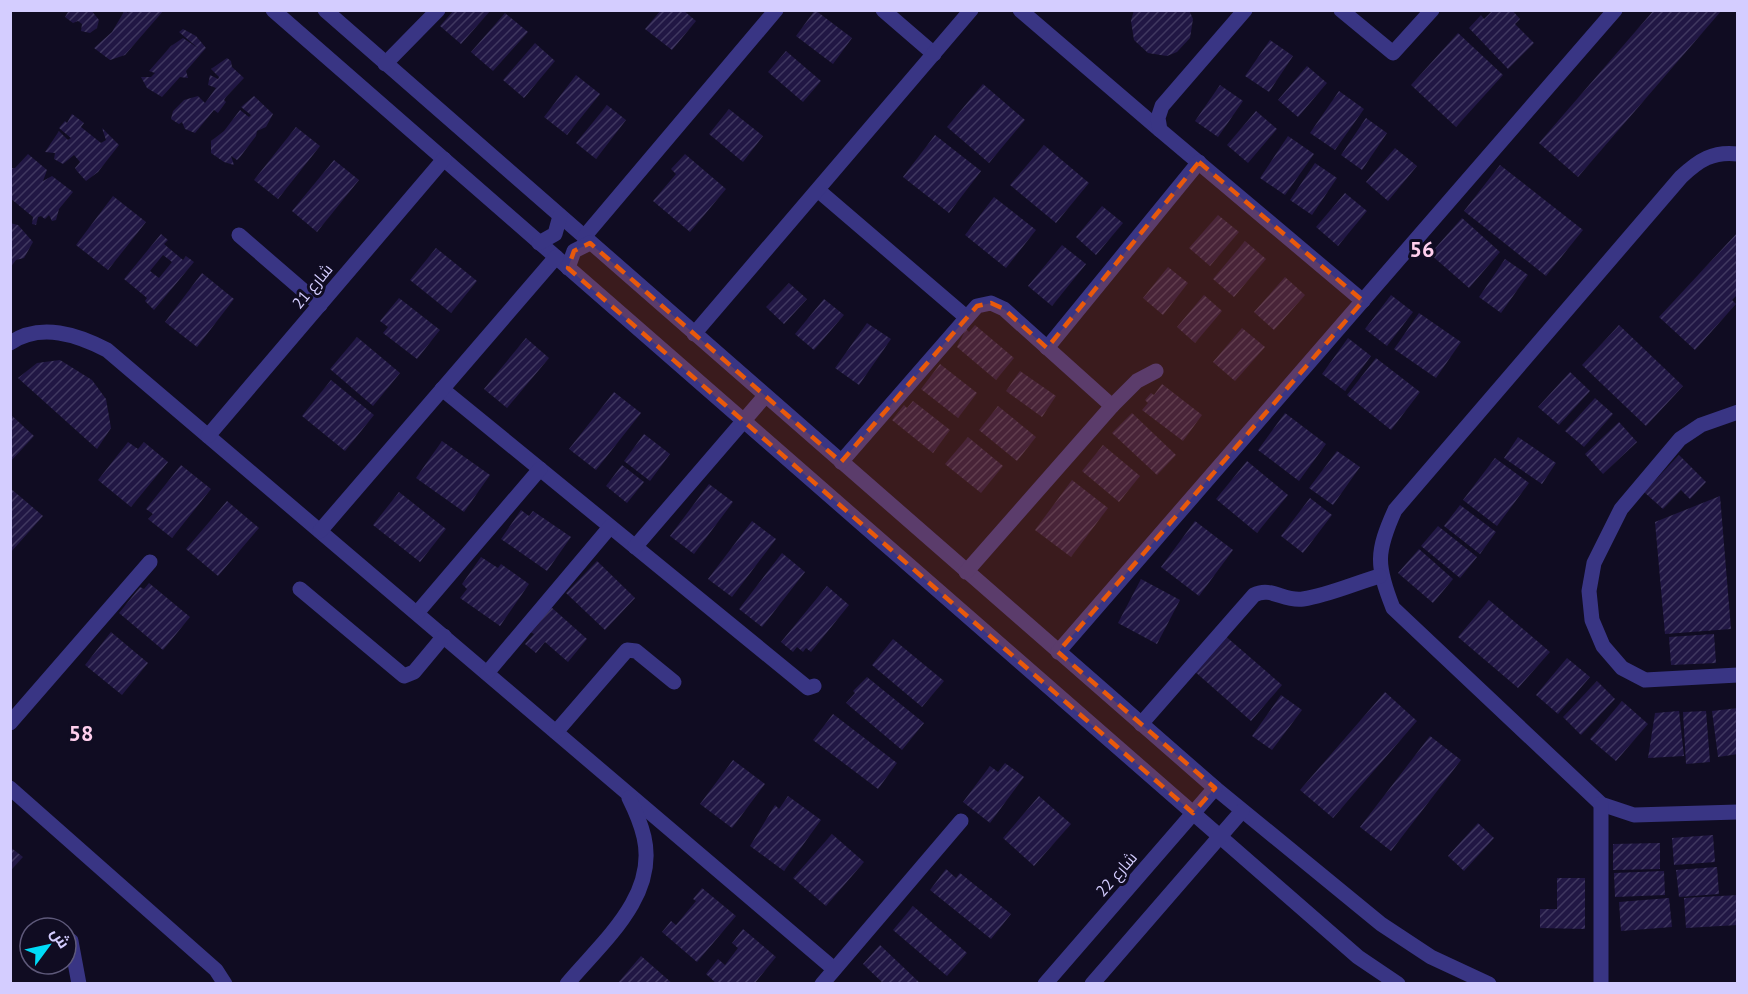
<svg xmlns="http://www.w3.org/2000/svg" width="1748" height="994" font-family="'PT Sans',Cairo,sans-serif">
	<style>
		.building { fill: url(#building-hatch); fill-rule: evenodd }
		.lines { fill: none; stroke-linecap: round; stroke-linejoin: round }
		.minor { stroke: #393584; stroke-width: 15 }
		.marked { fill: #e8590c; fill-opacity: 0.2; stroke: #e8590c; stroke-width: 4.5; stroke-dasharray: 12 8; stroke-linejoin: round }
		.labels { text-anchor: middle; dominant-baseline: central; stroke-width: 6; stroke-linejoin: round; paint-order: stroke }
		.street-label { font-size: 16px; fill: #d4cdff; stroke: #100c22 }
		.district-label { font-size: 22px; font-weight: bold; fill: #ffcfed; stroke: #100c22 }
	</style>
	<defs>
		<pattern id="building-hatch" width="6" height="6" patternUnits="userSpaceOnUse" patternTransform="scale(1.5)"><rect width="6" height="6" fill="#211744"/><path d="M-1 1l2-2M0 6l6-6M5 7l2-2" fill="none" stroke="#403860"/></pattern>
	</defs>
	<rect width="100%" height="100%" fill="#100c22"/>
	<g class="building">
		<path d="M69,10H91L99,20L97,28L90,33L81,31L82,24L78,21L73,23L65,17Z"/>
		<path d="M125,10L128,13L130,10H164L125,55L110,60L94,48L112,32Z"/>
		<path d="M454,10H491L461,44L440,26Z"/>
		<path d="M661,10H683L696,21L672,50L645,29Z"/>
		<path d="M815,10L852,38L833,64L796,36Z"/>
		<path d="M1189,10L1193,19L1190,38L1177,52L1167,56L1148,53L1134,40L1131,21L1134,10Z"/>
		<path d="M1493,10H1512L1520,19L1515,24L1534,43L1508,69L1469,28L1481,15L1484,19Z"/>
		<path d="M1654,10H1722L1578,177L1539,143Z"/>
		<path d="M505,13L528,32L493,71L471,52Z"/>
		<path d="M183,29L196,36L206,48L186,71L188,78L180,77L162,97L147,88L141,77H151L155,73L149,71L171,46L183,38L198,48L179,32Z"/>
		<path d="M1458,33L1503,75L1456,127L1411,85Z"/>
		<path d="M1270,40L1293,56L1269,92L1245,76Z"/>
		<path d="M535,43L555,61L524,98L503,80Z"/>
		<path d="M786,51L821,81L803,102L768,72Z"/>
		<path d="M227,58L231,61L232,67L244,78L226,97L224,100L226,102L218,113L214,110L195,133L185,129L182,122L179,124L171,119L173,111L184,100L198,96L205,103L216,88L208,85L210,75L218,79L219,77L211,69Z"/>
		<path d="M1307,66L1327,83L1298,117L1278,100Z"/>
		<path d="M576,75L600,94L567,135L544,117Z"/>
		<path d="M983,84L1025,120L989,163L947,127Z"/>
		<path d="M1220,85L1243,101L1218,137L1195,121Z"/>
		<path d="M1339,91L1364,109L1335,150L1310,133Z"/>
		<path d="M254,96L273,114L266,127L257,131L256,136L240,157L237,160L231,156L234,165L224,162L211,153V141L224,131L240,110L249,117L251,115L241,107Z"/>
		<path d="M607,105L626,120L596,159L576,143Z"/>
		<path d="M729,109L763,136L743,162L709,134Z"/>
		<path d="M1256,111L1277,129L1248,163L1227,145Z"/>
		<path d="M72,114L84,123L81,127L101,143L106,140L102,128L119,145L98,172L86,181L77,171L75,168L80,162L74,155L63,164L54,159L55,153L45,152L59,131L68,140L71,138L59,128L65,121L67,123Z"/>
		<path d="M1366,118L1387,133L1362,170L1341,155Z"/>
		<path d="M296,127L320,146L278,199L254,180Z"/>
		<path d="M935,135L981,171L949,213L903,177Z"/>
		<path d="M1288,136L1314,154L1285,195L1260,178Z"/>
		<path d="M1044,145L1089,183L1056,223L1010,185Z"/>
		<path d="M1395,148L1417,166L1388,201L1366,182Z"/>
		<path d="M28,154L47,170L43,181L52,176L73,192L59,209L56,220L52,221L49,215L45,219L41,216L38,217L36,225L32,224L33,217L10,198V168H15Z"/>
		<path d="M685,154L726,189L690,232L653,201L676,174L671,169Z"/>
		<path d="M334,160L359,180L317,232L292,211Z"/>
		<path d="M1315,163L1337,178L1312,215L1290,200Z"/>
		<path d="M1500,165L1583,230L1546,276L1464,211Z"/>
		<path d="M1345,193L1367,211L1338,246L1316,227Z"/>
		<path d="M113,196L146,222L108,270L76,245Z"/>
		<path d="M994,197L1036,230L1006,268L965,235Z"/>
		<path d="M1102,206L1123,223L1096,255L1076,237Z"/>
		<path d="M1218,215L1239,232L1210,266L1189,248Z"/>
		<path d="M1462,218L1500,252L1469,288L1430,254Z"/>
		<path d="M10,223L18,225L33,242L24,258L16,260L10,268Z"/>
		<path d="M1738,232V294L1732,300L1736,304L1695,350L1659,317Z"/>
		<path d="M161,234L168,240L164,244L183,260L186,256L194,262L154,310L145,301L147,298L124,279ZM163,255L172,262L159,278L150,271Z"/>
		<path d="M1245,241L1266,259L1234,297L1213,279Z"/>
		<path d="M1062,245L1086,264L1052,306L1028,286Z"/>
		<path d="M436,248L477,281L451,313L410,280Z"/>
		<path d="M1505,259L1528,275L1501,313L1479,297Z"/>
		<path d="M1168,267L1188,283L1163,315L1143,298Z"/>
		<path d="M202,273L234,299L197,347L165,322Z"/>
		<path d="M1285,277L1305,295L1274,330L1254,312Z"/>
		<path d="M789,283L807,299L784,324L766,307Z"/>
		<path d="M1204,295L1222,311L1195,343L1177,327Z"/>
		<path d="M1391,295L1413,312L1387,346L1365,329Z"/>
		<path d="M399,298L440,330L417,359L383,333L388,327L380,321Z"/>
		<path d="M824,299L844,315L814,350L795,334Z"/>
		<path d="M1419,313L1461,342L1436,378L1394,349Z"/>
		<path d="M867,323L891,339L859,385L835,368Z"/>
		<path d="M975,325L1014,358L996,380L957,347L966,329L969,332Z"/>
		<path d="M1619,325L1683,386L1646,426L1582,365Z"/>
		<path d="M1242,328L1265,347L1235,381L1213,362Z"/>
		<path d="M357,337L400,373L373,406L330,369Z"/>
		<path d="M526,338L549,358L507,408L484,389Z"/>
		<path d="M1348,338L1371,356L1345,391L1322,374Z"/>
		<path d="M1376,358L1420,392L1391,430L1347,395Z"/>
		<path d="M60,360L92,380L106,399L111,428L97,449L18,378L37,363Z"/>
		<path d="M940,364L977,393L958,418L921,389Z"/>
		<path d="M1020,371L1056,396L1042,417L1006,391Z"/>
		<path d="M1570,372L1590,391L1559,425L1538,407Z"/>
		<path d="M331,380L374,415L345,451L302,416Z"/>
		<path d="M1162,384L1202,415L1183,441L1142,410L1148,403L1145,400L1151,393L1154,395Z"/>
		<path d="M614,392L641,413L596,470L569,449Z"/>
		<path d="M1595,398L1613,414L1584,447L1565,431Z"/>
		<path d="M913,401L950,430L933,453L892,420L904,405L907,408Z"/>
		<path d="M998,406L1036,437L1017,461L979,430Z"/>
		<path d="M1132,413L1176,455L1157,475L1112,433Z"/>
		<path d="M1285,413L1326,444L1299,481L1258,450Z"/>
		<path d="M10,414L34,436L10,462Z"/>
		<path d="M1619,422L1637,442L1603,474L1585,454Z"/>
		<path d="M644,434L670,454L650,481L624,461Z"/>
		<path d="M968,437L1003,466L981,493L945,464Z"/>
		<path d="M1518,437L1556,463L1542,484L1504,458Z"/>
		<path d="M442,441L490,475L464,512L416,478Z"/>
		<path d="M128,442L138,449L144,442L168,462L131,507L98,480Z"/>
		<path d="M1103,445L1140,476L1119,502L1082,471Z"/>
		<path d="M1337,451L1360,467L1333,505L1309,488Z"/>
		<path d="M1679,455L1706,482L1690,499L1681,490L1663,509L1644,492Z"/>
		<path d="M1495,458L1529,483L1497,526L1463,500Z"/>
		<path d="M1247,461L1288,495L1257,533L1216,499Z"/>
		<path d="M181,465L211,489L172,538L148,519L153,514L146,509Z"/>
		<path d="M622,465L644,482L627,503L606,486Z"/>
		<path d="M1072,480L1108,508L1071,557L1035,530Z"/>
		<path d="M709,484L733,502L694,554L670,536Z"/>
		<path d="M10,488L43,516L10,553Z"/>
		<path d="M399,492L446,529L420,562L373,525Z"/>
		<path d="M1720,496L1731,629L1665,634L1655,522Z"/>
		<path d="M1310,498L1332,515L1303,553L1281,536Z"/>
		<path d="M227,501L259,528L218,576L186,549Z"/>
		<path d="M1460,505L1496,532L1480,554L1444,526Z"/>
		<path d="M521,510L529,516L533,511L571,537L547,571L501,539Z"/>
		<path d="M752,521L776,539L732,597L708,579Z"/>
		<path d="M1195,521L1233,550L1199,596L1161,567Z"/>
		<path d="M1438,526L1477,557L1460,578L1421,546Z"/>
		<path d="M1419,549L1453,579L1433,603L1398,573Z"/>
		<path d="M782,553L805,572L762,627L739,609Z"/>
		<path d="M481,557L498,568L501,564L529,584L500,626L460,598L467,589L462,584Z"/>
		<path d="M597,561L635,598L605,630L566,593Z"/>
		<path d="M1141,579L1180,600L1157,644L1118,623Z"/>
		<path d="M149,583L190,617L163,650L119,613L140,587L144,589Z"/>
		<path d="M827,586L849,605L811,652L806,648L803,652L797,647L793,652L781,642Z"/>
		<path d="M1489,600L1550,652L1518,688L1458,637Z"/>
		<path d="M551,607L587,639L568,662L545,642L536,653L525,644L534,634L530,632Z"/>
		<path d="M111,632L148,663L122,695L85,665Z"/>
		<path d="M1223,634L1282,685L1251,721L1193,670Z"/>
		<path d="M1714,634L1716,663L1671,665L1669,637Z"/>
		<path d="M893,639L944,681L922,707L872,665Z"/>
		<path d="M1567,658L1590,677L1558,714L1536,695Z"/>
		<path d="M867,677L924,723L902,750L846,703L855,693L853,691Z"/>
		<path d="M1597,681L1615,699L1581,735L1563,717Z"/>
		<path d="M1385,692L1417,721L1333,818L1300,790Z"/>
		<path d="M1281,695L1302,710L1272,750L1252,736Z"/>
		<path d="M1622,701L1648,724L1616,761L1590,739Z"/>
		<path d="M1738,708V754L1718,757L1712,711Z"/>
		<path d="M1679,711L1684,756L1648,758L1655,713Z"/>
		<path d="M1706,711L1710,762L1686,764L1683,712Z"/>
		<path d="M833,714L897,763L878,789L813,740Z"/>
		<path d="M1430,736L1461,760L1391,851L1360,827Z"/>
		<path d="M733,760L765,784L732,828L700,804Z"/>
		<path d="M1005,763L1024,777L990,823L963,802L990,766L998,772Z"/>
		<path d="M788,796L821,820L784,871L750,846L775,805L779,809Z"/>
		<path d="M1039,796L1071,824L1034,866L1003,838Z"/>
		<path d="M1478,823L1494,838L1464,871L1448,856Z"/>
		<path d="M832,834L864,862L826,906L793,878Z"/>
		<path d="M1713,835L1715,862L1674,865L1672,838Z"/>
		<path d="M1660,843V869L1613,870V844Z"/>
		<path d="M10,847L23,857L10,871Z"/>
		<path d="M1717,867L1719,894L1679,897L1676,870Z"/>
		<path d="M946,869L956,878L960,873L1011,914L991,939L930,890Z"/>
		<path d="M1664,871L1665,895L1615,897L1614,873Z"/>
		<path d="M1557,878H1585V929L1540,928V909H1557Z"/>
		<path d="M702,888L736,916L697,962L662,932L671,921L676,925L696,901L693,899Z"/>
		<path d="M1738,895V925L1686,928L1684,898Z"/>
		<path d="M1669,898L1672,927L1621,931L1619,902Z"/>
		<path d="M913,906L967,953L947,976L893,930Z"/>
		<path d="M743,929L776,957L754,984H717L706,974L718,959L725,965L738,948L732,943Z"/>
		<path d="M880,945L921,984H884L863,964Z"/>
		<path d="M641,956L673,984H617Z"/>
	</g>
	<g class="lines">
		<g class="minor">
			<path d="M273,10L1358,957L1398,984"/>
			<path d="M325,10L1215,788L1381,924L1431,957L1489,984"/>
			<path d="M883,10L934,54"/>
			<path d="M1020,10L1160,130"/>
			<path d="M1245,10L1162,106L1158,118L1160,130L1363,301"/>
			<path d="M1341,10L1393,53L1432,10"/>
			<path d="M385,64L438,10"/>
			<path d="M1738,154C1713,151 1699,160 1681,177L1395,510C1376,552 1376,565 1393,608L1601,804L1634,815L1738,812"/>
			<path d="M819,191L966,317"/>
			<path d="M239,235L320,305"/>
			<path d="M584,237L776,10"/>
			<path d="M539,243L555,234L560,216"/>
			<path d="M568,268L574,251L590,243"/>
			<path d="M694,334L971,10"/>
			<path d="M10,343C41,322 78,335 107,350L834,969"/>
			<path d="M1047,348L1199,162"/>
			<path d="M442,389L808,688L814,686"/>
			<path d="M1738,412L1701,425L1680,439L1621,509L1594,563L1589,591L1592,620L1603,646L1622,668L1645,680L1738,675"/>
			<path d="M208,436L444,159"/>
			<path d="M841,462L977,306L991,303L1004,309L1112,406"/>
			<path d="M320,531L556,257"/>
			<path d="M635,547L765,396"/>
			<path d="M966,572L1112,406L1137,381L1156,371"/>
			<path d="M300,589L404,676L414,672L444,636"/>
			<path d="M417,613L540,469"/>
			<path d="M1058,652L1615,10"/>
			<path d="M487,673L610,527"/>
			<path d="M10,723L150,562"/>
			<path d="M1141,724L1254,595C1271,586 1284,602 1303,599C1329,595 1355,583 1380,576"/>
			<path d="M556,732L627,650L636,651L674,682"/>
			<path d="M10,788L216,970L225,984"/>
			<path d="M71,941L79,984"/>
			<path d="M567,984C601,943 658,897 644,837C641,824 635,810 629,798"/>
			<path d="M822,984L961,821"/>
			<path d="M1045,984L1215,788"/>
			<path d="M1092,984L1242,811"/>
			<path d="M1601,984V804"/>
		</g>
	</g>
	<path class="marked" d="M1199,162L1363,301L1058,652L1215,788L1193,813L568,268L574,251L590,243L841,462L977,306L991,303L1004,309L1047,348Z"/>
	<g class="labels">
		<g class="street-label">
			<text transform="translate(312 286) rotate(-50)">شارع 21</text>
			<text transform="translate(1116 874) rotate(-49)">شارع 22</text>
		</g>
		<g class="district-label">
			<text x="1422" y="249">56</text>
			<text x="81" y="733">58</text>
		</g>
	</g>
	<rect width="1748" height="994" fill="none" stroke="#d4cdff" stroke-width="24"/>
	<g transform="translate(48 946) rotate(57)"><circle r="28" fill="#100c22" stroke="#5e597a" stroke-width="1.5"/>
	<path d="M0-4.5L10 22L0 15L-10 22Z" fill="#00dcf8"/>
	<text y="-9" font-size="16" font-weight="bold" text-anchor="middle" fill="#d4cdff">ش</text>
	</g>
</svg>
